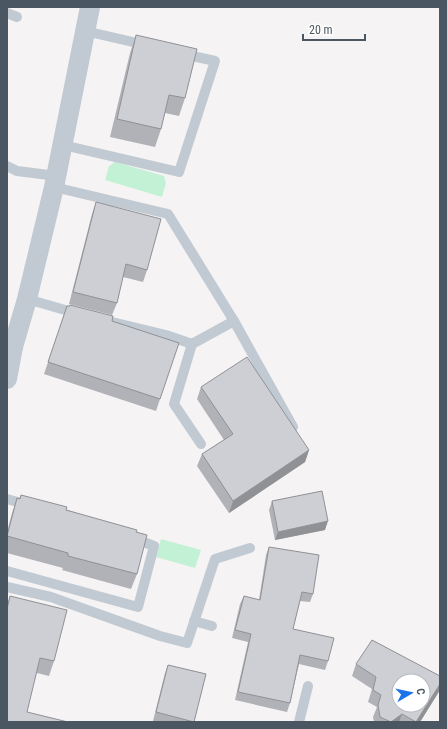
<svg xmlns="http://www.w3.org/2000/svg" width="447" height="729" font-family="'Roboto Condensed',sans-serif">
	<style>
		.green { fill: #c3f1d5 }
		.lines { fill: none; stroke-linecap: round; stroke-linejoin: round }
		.lane { stroke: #c1cad2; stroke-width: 10 }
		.street { stroke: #c1cad2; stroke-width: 20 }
		.wall { fill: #b0b2b7 }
		.shaded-wall { fill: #909195 }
		.building { fill: #cdcfd5; stroke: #909195; fill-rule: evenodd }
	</style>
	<rect width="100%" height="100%" fill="#f5f3f3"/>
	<g class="green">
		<path d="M115,162L164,176L166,183L162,197L105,180L109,166Z"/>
		<path d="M161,539L201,550L195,568L156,557Z"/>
	</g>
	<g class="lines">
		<g class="lane">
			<path d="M7,13L17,17"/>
			<path d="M85,31L146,45"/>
			<path d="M63,145L179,172L215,61L183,54"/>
			<path d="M7,166L17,171L57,176"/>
			<path d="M54,187L168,214L234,321L293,427"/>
			<path d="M27,299L79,314"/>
			<path d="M112,322L166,335L192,344L174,404L201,444"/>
			<path d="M192,344L234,321"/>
			<path d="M7,499L28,505"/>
			<path d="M7,571L138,607L154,546L133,538"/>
			<path d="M7,587L51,597L160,636L187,643L215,559L250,548"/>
			<path d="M194,621L212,626"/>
			<path d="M299,722L308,686"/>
		</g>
		<g class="street">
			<path d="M7,344L13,347L7,379"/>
			<path d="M13,347L27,299L54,187L90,7"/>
		</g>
	</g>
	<g class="wall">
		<path d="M136,35L185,98L179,116L165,113L161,129L155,147L110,137L130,53Z"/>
		<path d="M96,202L147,270L143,282L123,277L117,303L112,315L69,304L92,214Z"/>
		<path d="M67,306L112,321L160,399L156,411L44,374Z"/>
		<path d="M201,387L309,450L305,462L229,513L197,466L202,454L224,440L197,399Z"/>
		<path d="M21,495L136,532L137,574L131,589L62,570L63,568L7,553V532L12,513L17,498L19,499Z"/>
		<path d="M272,501L325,530L275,540L269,510Z"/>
		<path d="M269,547L313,594L310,602L300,601L293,629L328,661L325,670L299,664L290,703L287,712L235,700L248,642L232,638L240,604L244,596L259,600L266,555Z"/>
		<path d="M10,596L54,661L49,676L37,673L7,722V605Z"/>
		<path d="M356,664L440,690L420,722H374L373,717L377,707L368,702L372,689L352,676Z"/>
		<path d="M168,665L206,674L193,722H158L153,721L165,673Z"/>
	</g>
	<g class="shaded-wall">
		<path d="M309,450L305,462L229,513L233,501Z"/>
		<path d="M328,521L325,530L275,540L278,532Z"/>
		<path d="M440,684V690L420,722H416Z"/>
		<path d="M402,714L399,722H391Z"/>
	</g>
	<g class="building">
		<path d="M136,35L197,49L185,98L169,95L161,129L117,119Z"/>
		<path d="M96,202L161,219L147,270L126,264L117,303L73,292Z"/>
		<path d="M70,305L113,316L112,321L179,343L160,399L48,362L67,306H70Z"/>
		<path d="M247,357L309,450L233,501L202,454L233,434L201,387Z"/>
		<path d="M322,491L328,521L278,532L272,501Z"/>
		<path d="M21,495L67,507L66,510L137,530L136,532L147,535L137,574L68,556V553L7,536L17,498L20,499Z"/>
		<path d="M269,547L319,555L313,594L302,592L293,629L334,638L328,661L300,655L290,703L238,692L251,634L235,630L244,596L260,600Z"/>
		<path d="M10,596L67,610L54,661L40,658L27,712L68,722H7V609Z"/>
		<path d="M372,640L440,676V684L416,722L402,714L391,722L380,717L378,705L381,695L373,690L376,677L356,664ZM399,681H423V705H399Z"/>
		<path d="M168,665L206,674L194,722L156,712Z"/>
	</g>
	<rect width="447" height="729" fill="none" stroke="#4a5661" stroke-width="16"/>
	<g transform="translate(411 693) rotate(81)"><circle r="19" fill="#ffffff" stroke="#b7bbc0"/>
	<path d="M0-3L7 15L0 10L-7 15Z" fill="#1a73e8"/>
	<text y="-6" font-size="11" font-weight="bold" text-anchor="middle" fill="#4a5661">С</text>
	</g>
	<path d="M303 34v6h62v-6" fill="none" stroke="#4a5661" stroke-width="2"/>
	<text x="309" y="34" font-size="12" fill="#4a5661" stroke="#ffffff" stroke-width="3" paint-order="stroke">20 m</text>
</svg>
